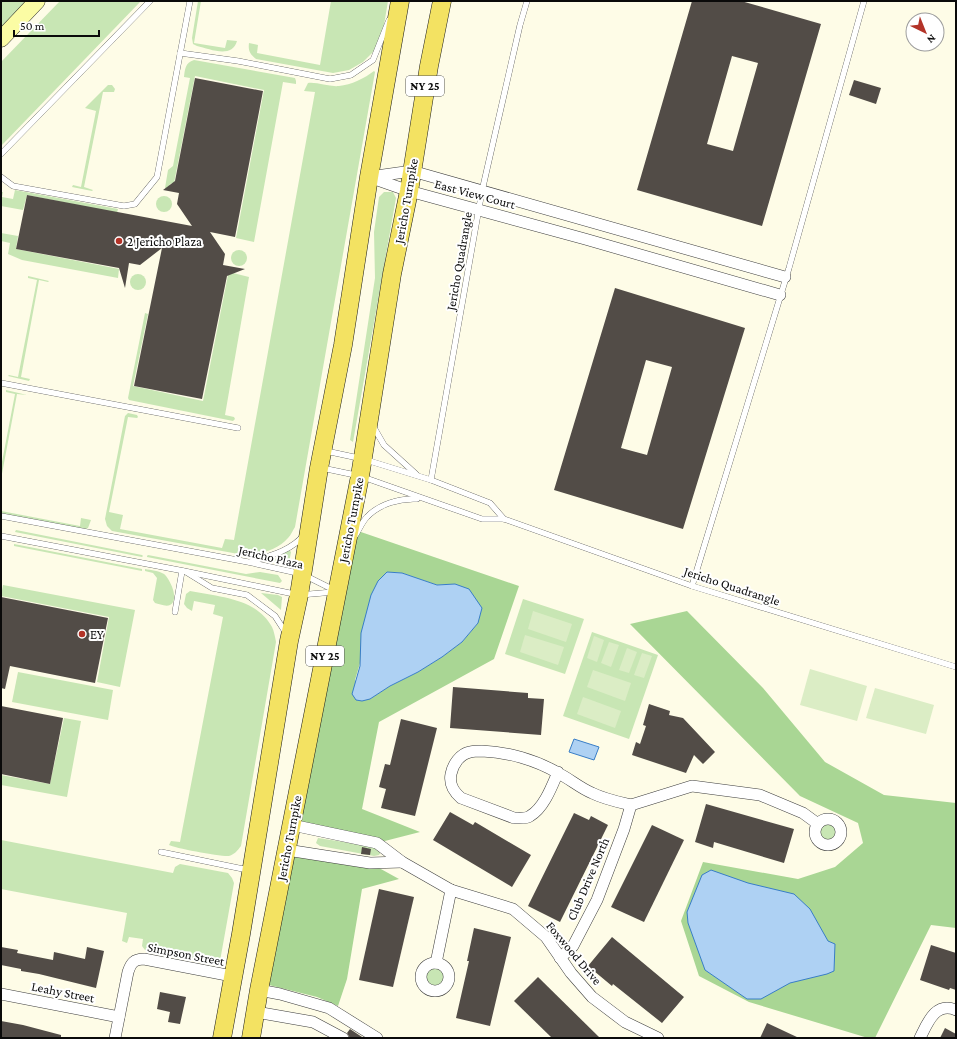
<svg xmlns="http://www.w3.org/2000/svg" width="957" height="1039" font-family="'Crimson Pro',serif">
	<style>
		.green { fill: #c8e6b4 }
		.forest { fill: #a9d694; fill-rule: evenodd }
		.pitch { fill: #dbedc5 }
		.water { fill: #aed1f3; stroke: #387dc7 }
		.building { fill: #524c47; fill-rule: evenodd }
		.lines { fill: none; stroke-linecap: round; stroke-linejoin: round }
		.service-casing { stroke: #3d3d3d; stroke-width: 6 }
		.minor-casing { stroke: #3d3d3d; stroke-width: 12 }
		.secondary-casing { stroke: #2c2c2c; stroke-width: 17 }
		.primary-casing { stroke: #1b1b1b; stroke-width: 19 }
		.service { stroke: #fff; stroke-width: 5.5 }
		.minor { stroke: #fff; stroke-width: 11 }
		.secondary { stroke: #fbfca4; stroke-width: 16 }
		.primary { stroke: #f3e262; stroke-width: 18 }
		.poi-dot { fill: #b33328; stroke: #fff; stroke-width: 1.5 }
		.labels { text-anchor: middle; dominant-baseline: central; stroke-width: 4; stroke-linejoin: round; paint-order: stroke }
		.shield { fill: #fff; stroke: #545454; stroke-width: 1 }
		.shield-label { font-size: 12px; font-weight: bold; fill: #0a0a0a }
		.street-label { font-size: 13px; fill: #0a0a0a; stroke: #fff }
		.poi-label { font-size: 13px; fill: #0a0a0a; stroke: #fff; text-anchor: start }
	</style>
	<rect width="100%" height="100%" fill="#fefce7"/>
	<g class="green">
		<path d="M1,1H27L1,28Z"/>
		<path d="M60,1H141L1,146V62Z"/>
		<path d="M198,1H201L194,43L225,48L227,40L237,41C232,59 210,49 197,46L193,44L192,38Z"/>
		<path d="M331,1H388L383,31L376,49L363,62L349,70L333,73L256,59C250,54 248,51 249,43L258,45L257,53L320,65Z"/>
		<path d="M194,60L295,78L296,81V84L283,82L254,242L236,238L264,90L195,76L174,183L170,184L168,189L165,188L168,170L173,166L190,78L184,77C185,69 185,63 194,60Z"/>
		<path d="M374,71L375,72L295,527C293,530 291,535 288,538C278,550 259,555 244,555L112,531L107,526L105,519L125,416L128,413L137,415L138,417L137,418L128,417L109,512L123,515L120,529L222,548L225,539L234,540L315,92L304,91L308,83C318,82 329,87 339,86C351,85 365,78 374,71Z"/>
		<path d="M108,85H112L115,89L114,92H103L84,187L93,190L92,191L72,187L73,185L81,187L96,111L85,108Z"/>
		<path d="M15,190L118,209L117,213L27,195L23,210L1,206V192H3L2,197L13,199Z"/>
		<path d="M384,192H393L396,198L353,442L350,440L375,278L374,232L379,197Z"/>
		<circle cx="164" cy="204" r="8"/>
		<path d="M1,233L18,236L16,249L119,269L118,278L22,260L8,254L10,243L1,241Z"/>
		<circle cx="239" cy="258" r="8"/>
		<path d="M233,273L249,277L225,415L234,417L235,419L233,421L129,400L128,398L145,313L148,314L133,386L203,401L228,275Z"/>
		<circle cx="138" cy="282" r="8"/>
		<path d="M28,276L49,281L48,282L39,280L21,377L30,379L29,381L8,376L9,375L18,377L37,280L28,278Z"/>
		<path d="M6,390L27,395L17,394L1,479V467L15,394L6,392Z"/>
		<path d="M1,511L80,526L81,518L91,520L88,528L83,530L1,514Z"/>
		<path d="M16,530L142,555L143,556L142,557L15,532Z"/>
		<path d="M14,544L142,569V571L14,546Z"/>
		<path d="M289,550L291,552L289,563L272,561Z"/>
		<path d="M148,555L246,574L260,572L278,575L282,581L280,583L147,557V556Z"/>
		<path d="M145,569C151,570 159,571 164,574C170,579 180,600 170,605C166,607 159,604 155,603L153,600L157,578L153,573L145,571Z"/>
		<path d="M3,585L135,610L120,687L97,682L109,617L1,596Z"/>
		<path d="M190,591C220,597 256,598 272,627C274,631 275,637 276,642L241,846C237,851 235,854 229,856C222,857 174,848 169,845L171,841L180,842L223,617L213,614L215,605L194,601L192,611L187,608L184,604L186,594Z"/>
		<path d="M261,593L278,595L282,597L281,610Z"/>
		<path d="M523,599L584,619L565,674L505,654Z"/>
		<path d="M592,632L658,655L629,739L563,716Z"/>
		<path d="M18,672L113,690L108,720L12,702Z"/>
		<path d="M64,718L81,721L67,797L1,785V775L50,784Z"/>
		<circle cx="829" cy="831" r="10"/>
		<path d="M318,838L376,847L381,852L379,855L374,856L320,846L316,843Z"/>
		<path d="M1,840L173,873L175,867L180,864L228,873L232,878L234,883L220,961L218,963L214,964L145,950L142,946L143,939L129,937L127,943L122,941L127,913L1,889Z"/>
		<circle cx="435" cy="977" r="11"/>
	</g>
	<g class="forest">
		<path d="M358,531L519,586L494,659L379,722L362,809L420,832L377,843L292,825ZM387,572L402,573L437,585L455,584L478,623L462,642L442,657L418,672L390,686L370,699L355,680Z"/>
		<path d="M687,611L763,688L825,762L884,795L956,803V928L931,925L875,1038H868L749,1002L699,976L681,921L703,862L798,879L835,867L863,843L858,823L800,796L630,624Z"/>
		<path d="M287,850L370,863L399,879L362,889L347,979L338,1006L317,997L261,983Z"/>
	</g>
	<g class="pitch">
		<path d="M533,611L572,624L566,642L528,629Z"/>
		<path d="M525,635L564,647L558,665L520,652Z"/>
		<path d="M594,636L604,640L597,662L587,658Z"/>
		<path d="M609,642L619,645L611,667L601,663Z"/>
		<path d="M627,648L637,652L629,673L619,670Z"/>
		<path d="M642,653L652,656L644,678L634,675Z"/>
		<path d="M810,669L867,686L857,721L800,705Z"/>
		<path d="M593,670L631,683L625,701L587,687Z"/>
		<path d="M875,688L934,705L926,734L866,718Z"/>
		<path d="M583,697L621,711L615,728L577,714Z"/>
	</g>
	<g class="water">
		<path d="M387,572L402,573L437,585L455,584L469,589L482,608L478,623L462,642L442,657L418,672L390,686L370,699L362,701L356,700L352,694L360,666L361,633L371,595L378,581Z"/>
		<path d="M574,739L599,747L594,760L569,752Z"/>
		<path d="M711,870L748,883L794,894L810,909L828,941L835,944L834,971L827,974L790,983L761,999H747L705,970L688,923L687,912L702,875Z"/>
	</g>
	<g class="building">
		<path d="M692,1H741L821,24L762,226L637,190ZM732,56L758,63L733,151L707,144Z"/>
		<path d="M195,78L263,91L235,237L210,232L225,254L223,265L245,269L227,276L202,399L134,386L162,248L140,265L129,263L125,288L119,268L16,249L27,195L192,226L177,204L179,193L163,190L175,181Z"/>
		<path d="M854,80L881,88L876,104L849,95Z"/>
		<path d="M615,288L745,328L683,529L554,490ZM646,360L672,367L647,455L621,448Z"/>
		<path d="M1,597L108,618L95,683L10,666L5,689L1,688Z"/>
		<path d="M453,687L528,693V698L544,699L541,735L450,728Z"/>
		<path d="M649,704L670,711L669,715L683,718L715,752L703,764L694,755L686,773L632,755L636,742L640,744L646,726L643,725Z"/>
		<path d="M1,706L63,718L50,784L1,774Z"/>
		<path d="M401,719L437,728L415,816L381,808L386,789L379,787L385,764L390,765Z"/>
		<path d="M706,804L794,829L784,863L714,842L713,848L695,842Z"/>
		<path d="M450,812L473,825L475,822L531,855L512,887L433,840Z"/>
		<path d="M574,813L589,820L591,816L608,825L560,922L528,906Z"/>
		<path d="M652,825L684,840L644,922L611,907Z"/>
		<path d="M362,847L371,849L370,855L361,854Z"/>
		<path d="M379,889L414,897L393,987L359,980Z"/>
		<path d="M474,928L511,937L490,1026L456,1018L469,961H467Z"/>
		<path d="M612,937L684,997L662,1023L613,984L612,986L588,966Z"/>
		<path d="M931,945L956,953V990L950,988L949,990L920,980Z"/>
		<path d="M1,947L18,950L17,953L53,960L54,952L85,959L87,947L104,951L96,988L39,974L21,971V969L1,965Z"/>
		<path d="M538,977L600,1038H552L514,1001Z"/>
		<path d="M160,992L186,997L180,1024L168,1022L170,1012L157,1009Z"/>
		<path d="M1,1021L23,1025L61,1035V1038H1Z"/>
		<path d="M767,1023L799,1038H760Z"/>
		<path d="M945,1028L956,1034V1038H940Z"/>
		<path d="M350,1029L362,1037L361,1038H350L347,1033Z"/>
	</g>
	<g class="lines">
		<defs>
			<g id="service">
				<path d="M180,53L238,61L330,79L351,75L373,60L389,20"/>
				<path d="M1,154L150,1"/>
				<path d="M1,177L13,186L124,206L135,204L157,177L190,1"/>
				<path d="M1,383L238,428"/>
				<path d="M373,426L384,445L416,474"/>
				<path d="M326,451L363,459L431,480L490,503L504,519"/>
				<path d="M322,468L360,476L482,519H504L692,586L956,667"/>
				<path d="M431,480L482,191L520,25L527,1"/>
				<path d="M1,516L248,562L302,574L334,590"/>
				<path d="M1,536L184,571L299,595L334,592"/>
				<path d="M355,536C359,530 362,522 367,517C379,504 400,498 417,499"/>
				<path d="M250,562C269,556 291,551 304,535"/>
				<path d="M186,572L212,588L247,595L275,616L286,633"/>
				<path d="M692,586L789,268L864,1"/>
				<path d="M175,612L182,571"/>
				<path d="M161,852L248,870"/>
			</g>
			<g id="minor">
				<path d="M369,177L412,171L785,277"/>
				<path d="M372,178L409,191L585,239L780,295"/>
				<path d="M558,772C552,786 544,808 530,816C526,819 520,818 514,818L461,798C453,791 449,784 451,774C453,764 460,754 470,752C473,751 478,751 482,751C508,752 536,760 558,773C570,779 580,788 592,793C604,799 618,802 631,805"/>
				<path d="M631,805L692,786L760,795L803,813L818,824"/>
				<circle cx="828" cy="832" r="13"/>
				<path d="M292,825L377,843L402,862L451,890L513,909L546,937L571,973L592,997L625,1022L658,1038"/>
				<path d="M287,850L370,863L402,862"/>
				<path d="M560,958L573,946L597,900L624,829L631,805"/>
				<path d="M436,963L451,890"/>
				<circle cx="435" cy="977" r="14"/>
				<path d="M259,990L280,994L329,1008L377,1038"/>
				<path d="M1,994L119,1017"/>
				<path d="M256,1012L313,1022L343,1038"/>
				<path d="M115,1038L128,972C131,963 134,959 144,959L232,976"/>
				<path d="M920,1038C927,1024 935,1001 956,1010"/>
			</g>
			<path id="secondary" d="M1,39L37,1"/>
			<g id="primary">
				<path d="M222,1038L241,934L289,641L299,595L319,468L343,345L369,177L400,1"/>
				<path d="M251,1038L259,990L360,476L392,274L409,191L429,66L442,1"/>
			</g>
		</defs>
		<use href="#service" class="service-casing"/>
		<use href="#minor" class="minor-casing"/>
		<use href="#secondary" class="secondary-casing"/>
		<use href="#primary" class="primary-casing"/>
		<use href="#service" class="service"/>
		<use href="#minor" class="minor"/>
		<use href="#secondary" class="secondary"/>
		<use href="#primary" class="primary"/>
	</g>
	<g class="poi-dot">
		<circle cx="119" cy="241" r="4"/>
		<circle cx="82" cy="634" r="4"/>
	</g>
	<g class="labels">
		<g class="shield">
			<rect x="406" y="76" width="38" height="20" rx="3"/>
			<rect x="306" y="646" width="38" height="20" rx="3"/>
		</g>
		<g class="shield-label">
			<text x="425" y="86">NY 25</text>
			<text x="325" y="656">NY 25</text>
		</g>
		<g class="street-label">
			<text transform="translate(475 194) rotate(15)">East View Court</text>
			<text transform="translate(406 201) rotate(-80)">Jericho Turnpike</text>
			<text transform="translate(459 261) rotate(-80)">Jericho Quadrangle</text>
			<text transform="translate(351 520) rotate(-79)">Jericho Turnpike</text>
			<text transform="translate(271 557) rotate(13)">Jericho Plaza</text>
			<text transform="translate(732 586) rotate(18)">Jericho Quadrangle</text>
			<text transform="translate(289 838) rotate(-79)">Jericho Turnpike</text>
			<text transform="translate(588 879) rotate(-67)">Club Drive North</text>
			<text transform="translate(574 953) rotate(50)">Foxwood Drive</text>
			<text transform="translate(186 954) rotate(11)">Simpson Street</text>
			<text transform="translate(63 992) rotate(11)">Leahy Street</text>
		</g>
		<g class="poi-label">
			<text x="127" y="241">2 Jericho Plaza</text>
			<text x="90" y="634">EY</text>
		</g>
	</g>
	<rect width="957" height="1039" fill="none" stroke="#0a0a0a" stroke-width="4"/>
	<g transform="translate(925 32) rotate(137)"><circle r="19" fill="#ffffff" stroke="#9d9d9d"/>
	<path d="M0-3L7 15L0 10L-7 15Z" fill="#b33328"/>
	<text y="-6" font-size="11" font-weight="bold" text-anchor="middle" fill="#0a0a0a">N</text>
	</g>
	<path d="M14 30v6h85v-6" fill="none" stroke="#0a0a0a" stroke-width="2"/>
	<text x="20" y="30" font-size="12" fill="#0a0a0a" stroke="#ffffff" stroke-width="3" paint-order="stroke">50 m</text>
</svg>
